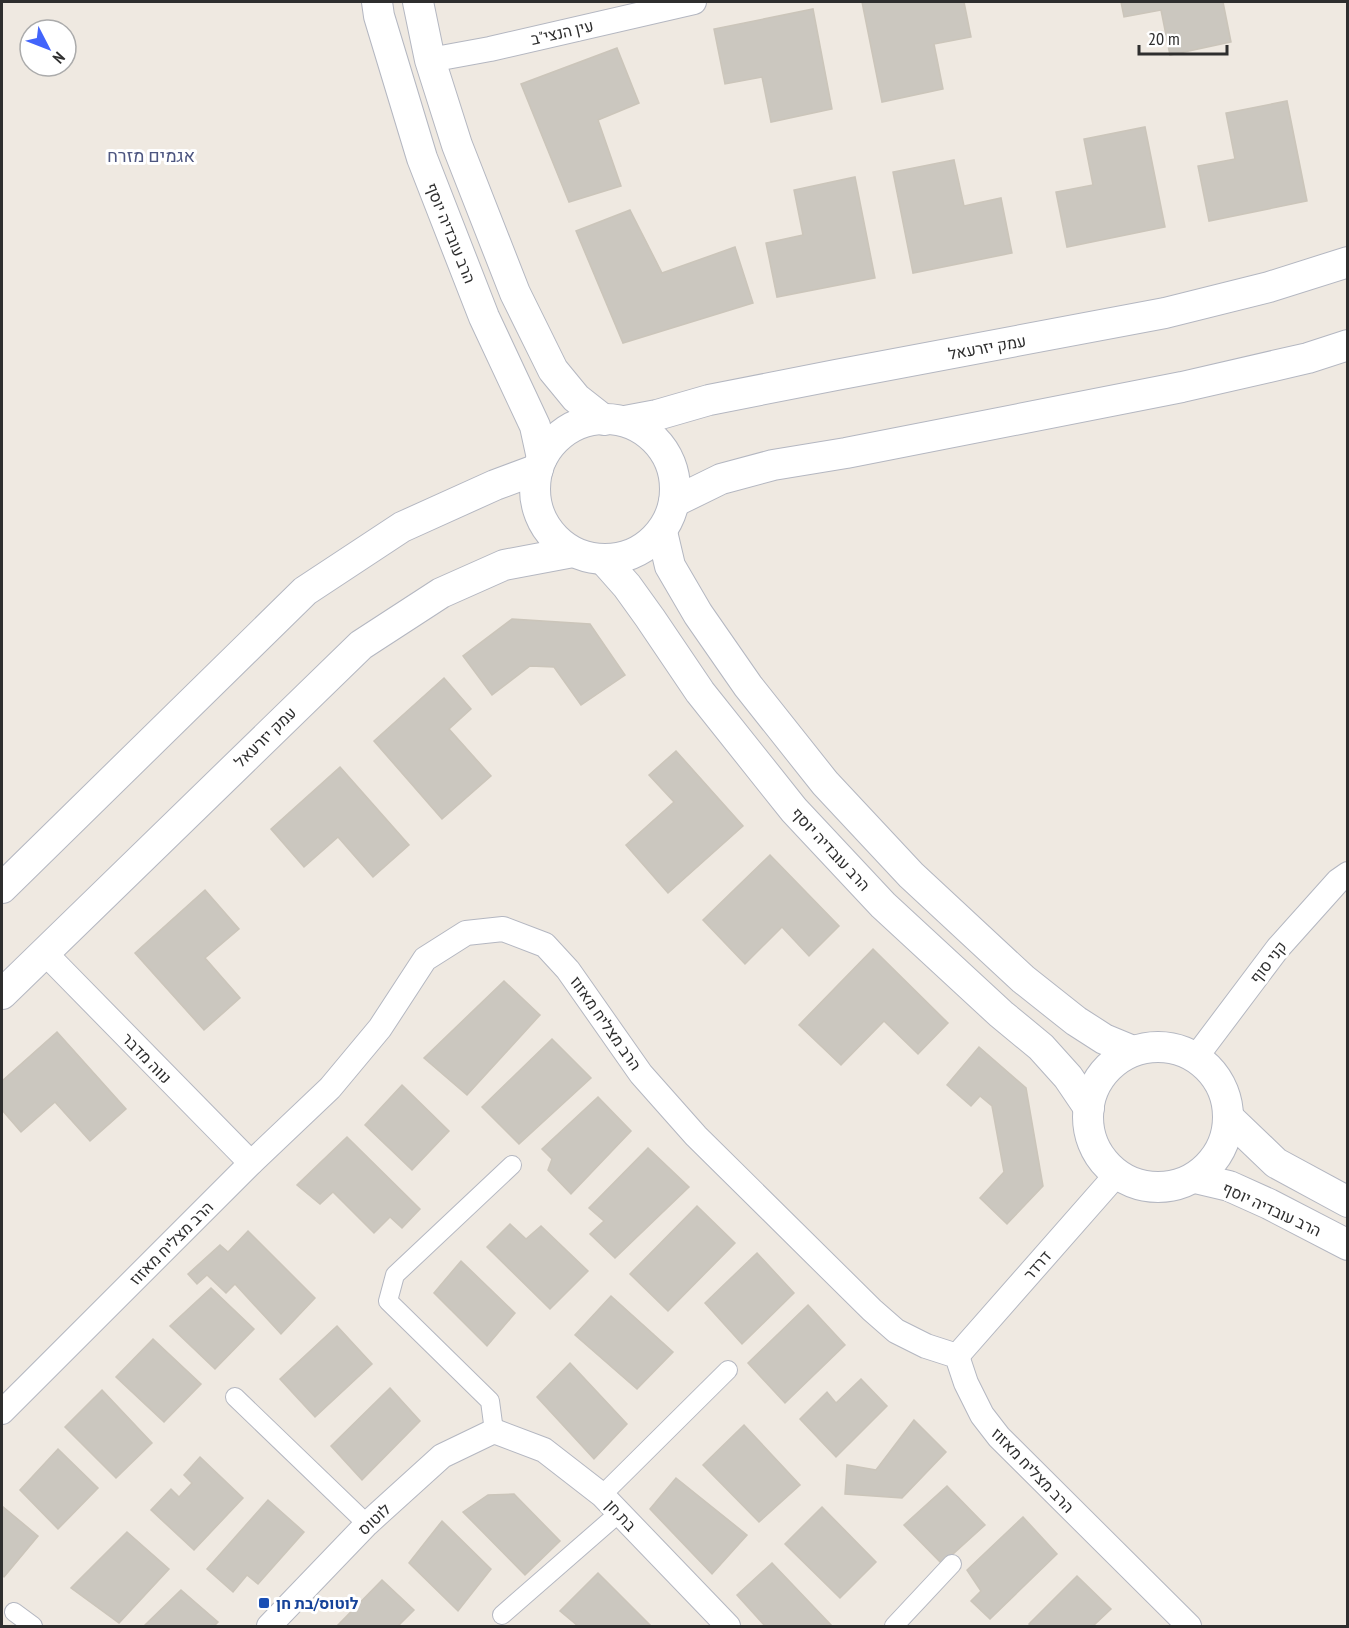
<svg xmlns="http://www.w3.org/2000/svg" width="1349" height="1628" font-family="'PT Sans Narrow',Heebo,sans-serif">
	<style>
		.building { fill: #cbc7bf; stroke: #cbc5ba; stroke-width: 1.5 }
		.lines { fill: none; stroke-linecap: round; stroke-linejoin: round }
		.pedestrian-casing { stroke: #b4b7c1; stroke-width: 20 }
		.minor-casing { stroke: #b4b7c1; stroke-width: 26 }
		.tertiary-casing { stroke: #b4b7c1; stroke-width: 32 }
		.pedestrian { stroke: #fff; stroke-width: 18 }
		.minor { stroke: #fff; stroke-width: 24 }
		.tertiary { stroke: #fff; stroke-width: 30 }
		.transit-dot { fill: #1a4fb4; stroke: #fff; stroke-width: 2 }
		.labels { text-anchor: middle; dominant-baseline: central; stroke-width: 6; stroke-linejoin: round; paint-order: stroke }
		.street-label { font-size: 16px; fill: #2e2e2e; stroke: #fff }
		.transit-label { font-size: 16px; font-weight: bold; fill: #164399; stroke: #fff; text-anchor: start }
		.neighbourhood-label { font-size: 18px; fill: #4d5680; stroke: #fff }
	</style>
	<rect width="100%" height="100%" fill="#efe9e1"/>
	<g class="building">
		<path d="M862,2H964L971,37L934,44L943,89L882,102Z"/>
		<path d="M1121,2H1223L1231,42L1170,55L1161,10L1124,17Z"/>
		<path d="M813,9L832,109L771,122L762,77L725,84L714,29Z"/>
		<path d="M617,48L639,103L598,120L621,186L569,202L521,84Z"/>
		<path d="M1287,101L1307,201L1209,221L1198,166L1235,159L1226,113Z"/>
		<path d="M1145,127L1165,227L1067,247L1056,192L1093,185L1084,139Z"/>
		<path d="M954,160L964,206L1001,198L1012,253L913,273L893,172Z"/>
		<path d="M855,177L875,278L777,297L766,243L803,235L794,190Z"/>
		<path d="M630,210L662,273L735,247L753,303L623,343L576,231Z"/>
		<path d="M512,619L590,624L625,675L581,705L554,667L530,666L492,695L463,656Z"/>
		<path d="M444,678L471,709L449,729L491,776L442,819L374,741Z"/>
		<path d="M676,751L743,826L668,893L626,845L674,802L649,775Z"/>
		<path d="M340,767L409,845L373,877L338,837L304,867L271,829Z"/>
		<path d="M770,855L839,926L809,956L782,927L745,964L703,920Z"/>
		<path d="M205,890L239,929L205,958L240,998L204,1030L135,953Z"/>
		<path d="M873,949L948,1023L918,1054L884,1021L841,1065L799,1025Z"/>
		<path d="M504,981L540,1015L467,1095L424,1058Z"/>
		<path d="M57,1032L126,1109L90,1141L55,1102L21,1132L2,1110V1081Z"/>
		<path d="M552,1039L591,1078L519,1144L482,1107Z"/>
		<path d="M979,1047L1026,1088L1043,1186L1007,1224L980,1198L1004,1172L992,1106L980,1096L971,1106L947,1085Z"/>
		<path d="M402,1085L449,1131L412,1170L365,1125Z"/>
		<path d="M598,1097L631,1131L571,1194L548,1170L552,1159L542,1149Z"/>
		<path d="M347,1137L420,1209L402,1228L390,1217L374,1233L333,1192L320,1204L297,1185Z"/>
		<path d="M648,1148L689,1187L615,1258L590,1234L604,1221L589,1208Z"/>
		<path d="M697,1206L735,1243L668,1311L630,1274Z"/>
		<path d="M510,1224L526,1239L541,1226L588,1271L550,1309L487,1247Z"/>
		<path d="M248,1231L315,1298L281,1334L235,1284L226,1293L207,1275L197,1284L188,1274L220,1245L228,1252Z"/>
		<path d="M757,1253L794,1293L742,1344L705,1303Z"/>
		<path d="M461,1261L515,1313L487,1346L434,1293Z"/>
		<path d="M211,1288L254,1329L215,1369L170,1326Z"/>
		<path d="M611,1296L673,1352L637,1389L575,1335Z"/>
		<path d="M808,1305L845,1345L785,1403L748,1363Z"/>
		<path d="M337,1326L372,1364L315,1417L280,1379Z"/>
		<path d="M153,1339L201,1384L164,1422L116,1377Z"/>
		<path d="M570,1363L627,1424L594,1459L537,1397Z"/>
		<path d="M861,1379L887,1406L836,1457L800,1419L827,1392L836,1403Z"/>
		<path d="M390,1388L420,1421L362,1480L331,1446Z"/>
		<path d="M102,1390L152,1443L116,1478L65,1427Z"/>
		<path d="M914,1420L946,1452L902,1498L845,1494L847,1465L876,1470Z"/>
		<path d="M744,1425L800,1485L759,1522L703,1465Z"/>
		<path d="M58,1449L98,1488L58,1529L20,1490Z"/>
		<path d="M200,1457L243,1498L194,1550L151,1510L171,1489L179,1497L192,1483L184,1475Z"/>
		<path d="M676,1478L747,1535L712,1574L650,1509Z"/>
		<path d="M947,1486L985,1525L942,1564L904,1525Z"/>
		<path d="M514,1494L560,1541L525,1575L463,1512L488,1495Z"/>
		<path d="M268,1500L304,1532L258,1584L247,1575L233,1592L207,1569Z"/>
		<path d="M2,1506L38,1536L4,1577L2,1575Z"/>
		<path d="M822,1507L876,1562L840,1598L785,1544Z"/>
		<path d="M1023,1517L1057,1554L990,1619L971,1601L981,1591L967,1570Z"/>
		<path d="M442,1521L491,1569L458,1611L409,1563Z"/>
		<path d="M127,1532L169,1569L119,1623L71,1588Z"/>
		<path d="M772,1563L832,1626H765L737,1595Z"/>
		<path d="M598,1573L651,1626H578L560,1611Z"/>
		<path d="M1077,1576L1111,1609L1093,1626H1031L1029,1624Z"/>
		<path d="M382,1580L414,1610L398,1626H337Z"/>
		<path d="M181,1590L218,1622L214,1626H144Z"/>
	</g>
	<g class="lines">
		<defs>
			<g id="pedestrian">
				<path d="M235,1397L367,1524"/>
				<path d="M494,1431L490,1401L388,1301L395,1275L512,1165"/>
				<path d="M602,1495L728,1370"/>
				<path d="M14,1612L33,1626"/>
				<path d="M502,1615L619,1513"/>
				<path d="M894,1626L952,1564"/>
			</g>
			<g id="minor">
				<path d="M430,60L490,49L694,2"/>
				<path d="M44,952L251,1163"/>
				<path d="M1196,1057L1278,948L1338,881L1348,874"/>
				<path d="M957,1356L1117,1174"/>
				<path d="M2,1412L251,1163L330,1088L380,1028L425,959L466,933L503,929L545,945L568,970L641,1074L696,1136L872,1310L896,1331L926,1346L957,1356L966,1383L982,1415L999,1437L1189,1626"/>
				<path d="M269,1626L367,1524L442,1456L494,1431L544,1450L602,1495L728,1626"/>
			</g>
			<g id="tertiary">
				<path d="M377,2L379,16L422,158L484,317L535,426L542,458"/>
				<path d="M418,2L430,60L457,145L515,293L553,370L576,398L604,420"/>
				<circle cx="605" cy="489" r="70"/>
				<path d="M625,421L657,415L709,400L836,375L1165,313L1269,287L1348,262"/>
				<path d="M674,502L721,479L773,465L846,453L1182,387L1308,358L1348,345"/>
				<path d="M662,532L670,566L698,614L748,686L825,783L911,875L1023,979L1076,1021L1104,1039L1133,1051"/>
				<path d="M604,560L627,586L650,618L700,692L794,810L883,905L1001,1014L1041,1047L1068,1077L1089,1108"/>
				<path d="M2,888L305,591L402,527L495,485L538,469"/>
				<path d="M2,994L361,645L441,593L504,565L573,552"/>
				<circle cx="1158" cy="1117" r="70"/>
				<path d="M1229,1118L1276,1163L1348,1202"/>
				<path d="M1195,1178L1229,1186L1269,1204L1348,1245"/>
			</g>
		</defs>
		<use href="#pedestrian" class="pedestrian-casing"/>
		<use href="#minor" class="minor-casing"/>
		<use href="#tertiary" class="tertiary-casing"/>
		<use href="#pedestrian" class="pedestrian"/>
		<use href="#minor" class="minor"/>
		<use href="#tertiary" class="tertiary"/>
	</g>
	<rect class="transit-dot" x="258" y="1597" width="12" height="12" rx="3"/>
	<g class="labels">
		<g class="street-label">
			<text transform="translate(562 32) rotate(-13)">עין הנצי"ב</text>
			<text transform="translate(451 233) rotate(68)">הרב עובדיה יוסף</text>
			<text transform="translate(987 347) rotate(-10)">עמק יזרעאל</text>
			<text transform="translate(265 737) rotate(-44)">עמק יזרעאל</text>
			<text transform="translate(831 849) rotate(47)">הרב עובדיה יוסף</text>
			<text transform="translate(1268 962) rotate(-52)">קני סוף</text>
			<text transform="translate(606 1023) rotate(55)">הרב מצליח מאזוז</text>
			<text transform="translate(147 1058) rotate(46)">נווה מדבר</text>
			<text transform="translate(1272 1209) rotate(25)">הרב עובדיה יוסף</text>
			<text transform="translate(171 1243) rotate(-45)">הרב מצליח מאזוז</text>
			<text transform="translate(1037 1265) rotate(-49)">דרדר</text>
			<text transform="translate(1033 1470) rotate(46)">הרב מצליח מאזוז</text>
			<text transform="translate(621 1515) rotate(47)">בת חן</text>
			<text transform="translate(374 1519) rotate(-43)">לוטוס</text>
		</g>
		<g class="transit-label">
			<text x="276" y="1603">לוטוס/בת חן</text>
		</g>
		<g class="neighbourhood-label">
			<text x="151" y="155">אגמים מזרח</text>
		</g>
	</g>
	<rect width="1349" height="1628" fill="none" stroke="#2e2e2e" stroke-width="6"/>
	<g transform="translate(48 48) rotate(132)"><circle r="28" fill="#ffffff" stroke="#ababab" stroke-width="1.5"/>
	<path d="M0-4.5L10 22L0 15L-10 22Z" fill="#4264fb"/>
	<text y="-9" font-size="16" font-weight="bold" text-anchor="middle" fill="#2e2e2e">N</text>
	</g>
	<path d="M1139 45v9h88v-9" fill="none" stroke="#2e2e2e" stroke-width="3"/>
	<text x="1148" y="45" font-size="18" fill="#2e2e2e" stroke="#ffffff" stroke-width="4.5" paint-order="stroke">20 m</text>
</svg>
